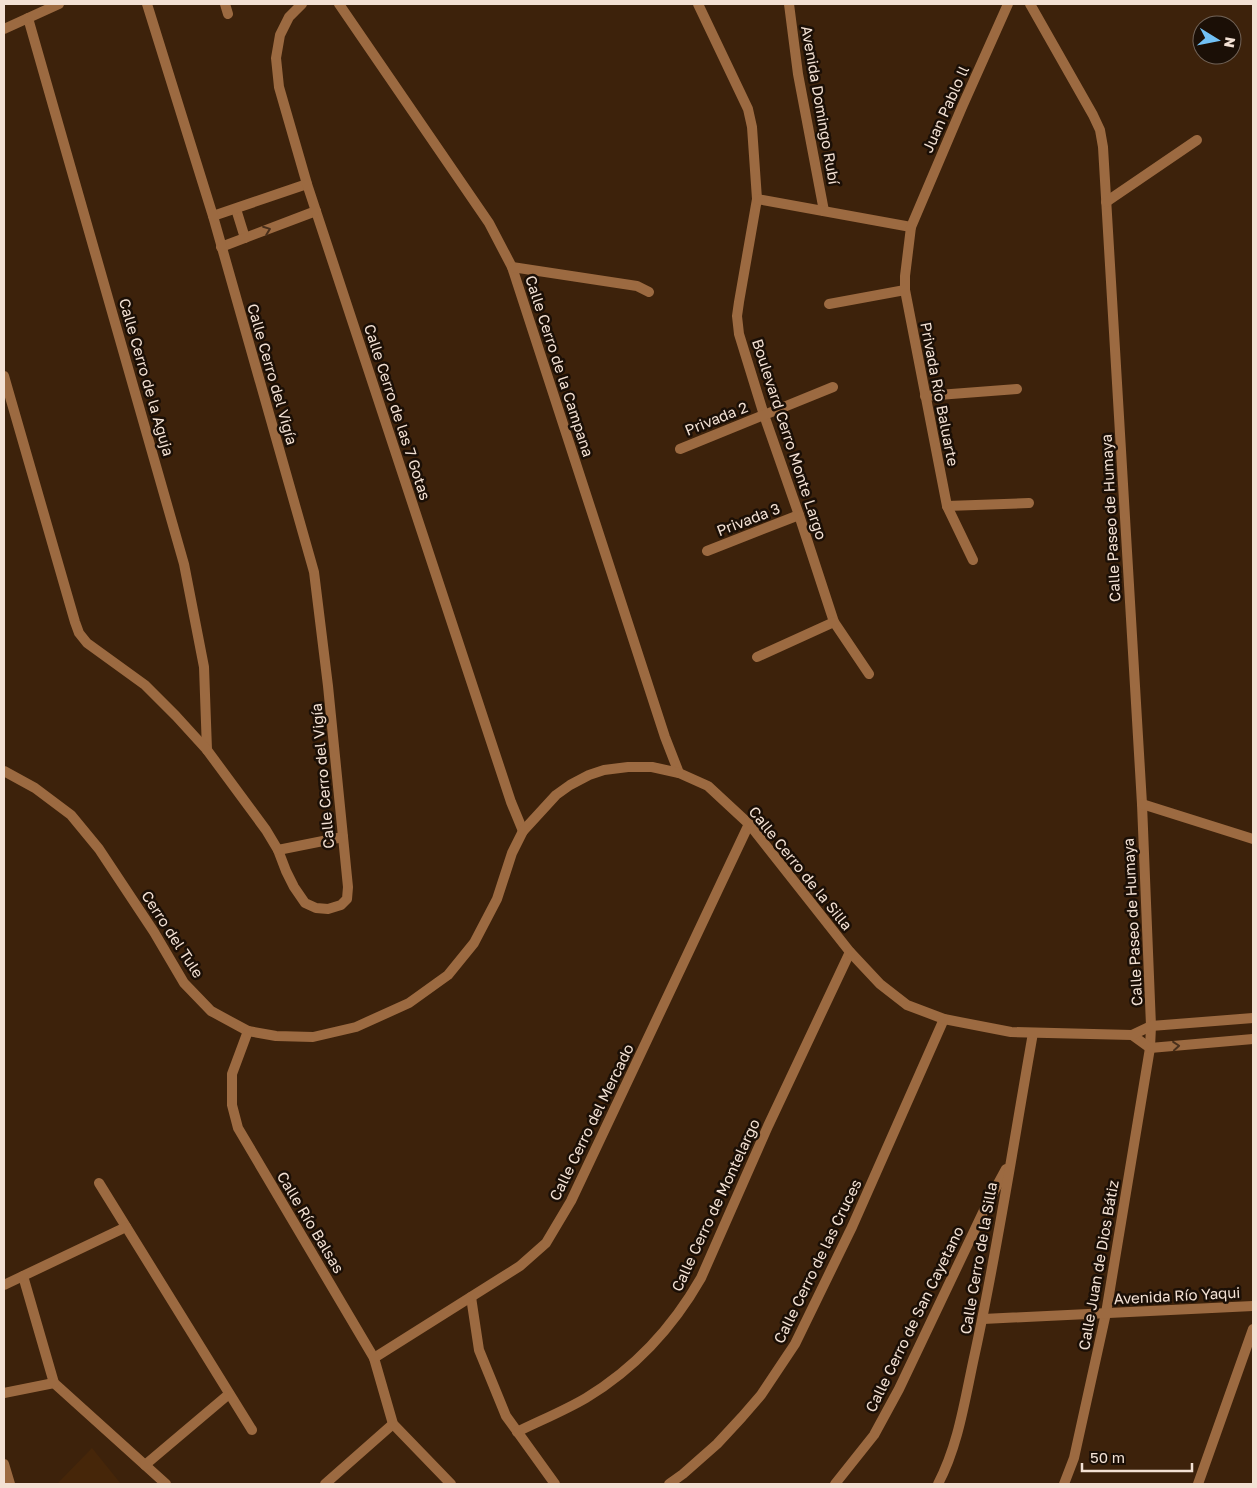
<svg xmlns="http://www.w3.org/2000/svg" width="1257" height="1488" font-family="'Golos Text',sans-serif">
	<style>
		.built { fill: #462609 }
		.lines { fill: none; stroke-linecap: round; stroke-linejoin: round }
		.minor { stroke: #9c6a41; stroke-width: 10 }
		.tertiary { stroke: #9c6a41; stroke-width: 10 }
		.oneway { stroke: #482f1b }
		.labels { text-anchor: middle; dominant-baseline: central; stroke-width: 5; stroke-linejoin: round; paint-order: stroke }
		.street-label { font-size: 15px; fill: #f3e1d4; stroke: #1b0f06 }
	</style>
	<rect width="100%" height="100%" fill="#3d220b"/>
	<path class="built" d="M92,1448L121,1484H57Z"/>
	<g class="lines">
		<g class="minor">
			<path d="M225,4L228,14"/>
			<path d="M339,4L489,223L512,267L665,737L679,773"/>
			<path d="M698,4L748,109L752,127L757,199L739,302L737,316L739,334L764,415L799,515L834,622L869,674"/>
			<path d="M789,4L798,74L824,211"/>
			<path d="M1030,4L1093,115L1100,130L1103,147L1142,804L1151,1026L1150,1048L1106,1313L1074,1458L1064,1484"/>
			<path d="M28,18L184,564L204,667L207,750"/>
			<path d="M4,29L59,4"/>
			<path d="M757,199L911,227"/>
			<path d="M1106,202L1197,140"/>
			<path d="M236,209L245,238"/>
			<path d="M213,216L307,184"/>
			<path d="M221,247L316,211"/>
			<path d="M512,267L637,286L649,292"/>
			<path d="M829,304L905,290"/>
			<path d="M4,376L75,622L79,633L87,643L145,685L176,716L207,750L266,830L278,850L286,871L294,887L305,903L316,908L328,909L341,905L347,899L348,887L328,686L314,572L213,216L147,4"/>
			<path d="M925,396L1017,389"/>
			<path d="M680,449L833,387"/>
			<path d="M947,506L1029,503"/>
			<path d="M707,551L799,515"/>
			<path d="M973,560L947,506L905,290V276L911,227L962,107L1008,4"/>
			<path d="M757,657L834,622"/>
			<path d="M4,771L35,788L71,815L99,849L154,932L184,983L211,1011L248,1031"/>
			<path d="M1142,804L1253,839"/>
			<path d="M278,850L343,837"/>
			<path d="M99,1183L252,1430"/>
			<path d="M23,1276L54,1383L166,1484"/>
			<path d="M4,1285L126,1227"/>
			<path d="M471,1297L479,1350L506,1416L555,1484"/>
			<path d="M983,1319L1253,1306"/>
			<path d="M374,1358L520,1266L546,1243L571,1201L749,824"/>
			<path d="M4,1393L54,1383"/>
			<path d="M517,1432C539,1421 564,1411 586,1398C634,1369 673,1327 701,1278L768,1126L850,952"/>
			<path d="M4,1464L10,1484"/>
			<path d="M145,1465L229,1394"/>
			<path d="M669,1484L683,1474L717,1444L742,1417L761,1395L795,1344L852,1227L944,1019"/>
			<path d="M835,1484L874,1435L899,1389L987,1204L1006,1169"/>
			<path d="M938,1484C959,1444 965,1398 975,1353C998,1247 1014,1140 1033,1033"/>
			<path d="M1198,1484L1253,1329"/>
		</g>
		<g class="tertiary">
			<path d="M302,4L289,17L280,35L276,58L279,87L307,184L511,802L523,831"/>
			<path d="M1132,1035L1150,1048L1253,1039"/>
			<path d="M325,1484L393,1424"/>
			<path d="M451,1484L393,1424L374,1358L238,1128L232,1105V1074L248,1031L276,1036L313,1037L356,1027L409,1003L448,975L474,943L497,899L512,853L523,831L556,795L570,785L589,775L604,770L628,767H652L679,773L708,786L749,824L850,952L880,984L907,1005L944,1019L1011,1032L1132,1035L1151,1026L1253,1018"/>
		</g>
	</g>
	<defs><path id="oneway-chevron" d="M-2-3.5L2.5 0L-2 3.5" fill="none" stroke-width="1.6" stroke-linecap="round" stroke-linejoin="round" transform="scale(1.25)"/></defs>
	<g class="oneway">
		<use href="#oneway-chevron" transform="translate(267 230) rotate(-21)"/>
		<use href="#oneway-chevron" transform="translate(1176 1046) rotate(-5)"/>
	</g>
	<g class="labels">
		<g class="street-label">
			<text transform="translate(821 105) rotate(80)">Avenida Domingo Rubí</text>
			<text transform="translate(945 109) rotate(-66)">Juan Pablo ll</text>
			<text transform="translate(560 366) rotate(72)">Calle Cerro de la Campana</text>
			<text transform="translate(273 374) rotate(74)">Calle Cerro del Vigía</text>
			<text transform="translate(147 377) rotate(74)">Calle Cerro de la Aguja</text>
			<text transform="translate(940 394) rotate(79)">Privada Río Baluarte</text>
			<text transform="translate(398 412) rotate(72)">Calle Cerro de las 7 Gotas</text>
			<text transform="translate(716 418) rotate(-22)">Privada 2</text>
			<text transform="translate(790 439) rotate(72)">Boulevard Cerro Monte Largo</text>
			<text transform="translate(1110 518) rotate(-93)">Calle Paseo de Humaya</text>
			<text transform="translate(748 519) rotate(-21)">Privada 3</text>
			<text transform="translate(322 776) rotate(-95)">Calle Cerro del Vigía</text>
			<text transform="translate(801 868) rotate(51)">Calle Cerro de la Silla</text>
			<text transform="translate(1132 922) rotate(-93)">Calle Paseo de Humaya</text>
			<text transform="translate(173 934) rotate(57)">Cerro del Tule</text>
			<text transform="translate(591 1122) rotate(-64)">Calle Cerro del Mercado</text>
			<text transform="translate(715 1205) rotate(-65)">Calle Cerro de Montelargo</text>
			<text transform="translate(311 1222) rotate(59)">Calle Río Balsas</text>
			<text transform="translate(978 1258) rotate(-80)">Calle Cerro de la Silla</text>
			<text transform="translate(817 1261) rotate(-64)">Calle Cerro de las Cruces</text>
			<text transform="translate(1098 1265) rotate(-80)">Calle Juan de Dios Bátiz</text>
			<text transform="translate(1177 1295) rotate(-3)">Avenida Río Yaqui</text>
			<text transform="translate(914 1319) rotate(-64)">Calle Cerro de San Cayetano</text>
		</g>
	</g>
	<rect width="1257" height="1488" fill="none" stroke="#f3e1d4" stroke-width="10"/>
	<g transform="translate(1217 40) rotate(100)"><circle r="24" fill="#1b0f06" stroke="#716358"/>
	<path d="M0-4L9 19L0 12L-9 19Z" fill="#72c1f5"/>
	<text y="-8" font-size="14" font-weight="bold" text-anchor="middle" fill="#f3e1d4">N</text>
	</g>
	<path d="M1082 1463v8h110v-8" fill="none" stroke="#f3e1d4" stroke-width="2.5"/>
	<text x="1090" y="1463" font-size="15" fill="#f3e1d4" stroke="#1b0f06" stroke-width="4" paint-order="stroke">50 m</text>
</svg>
